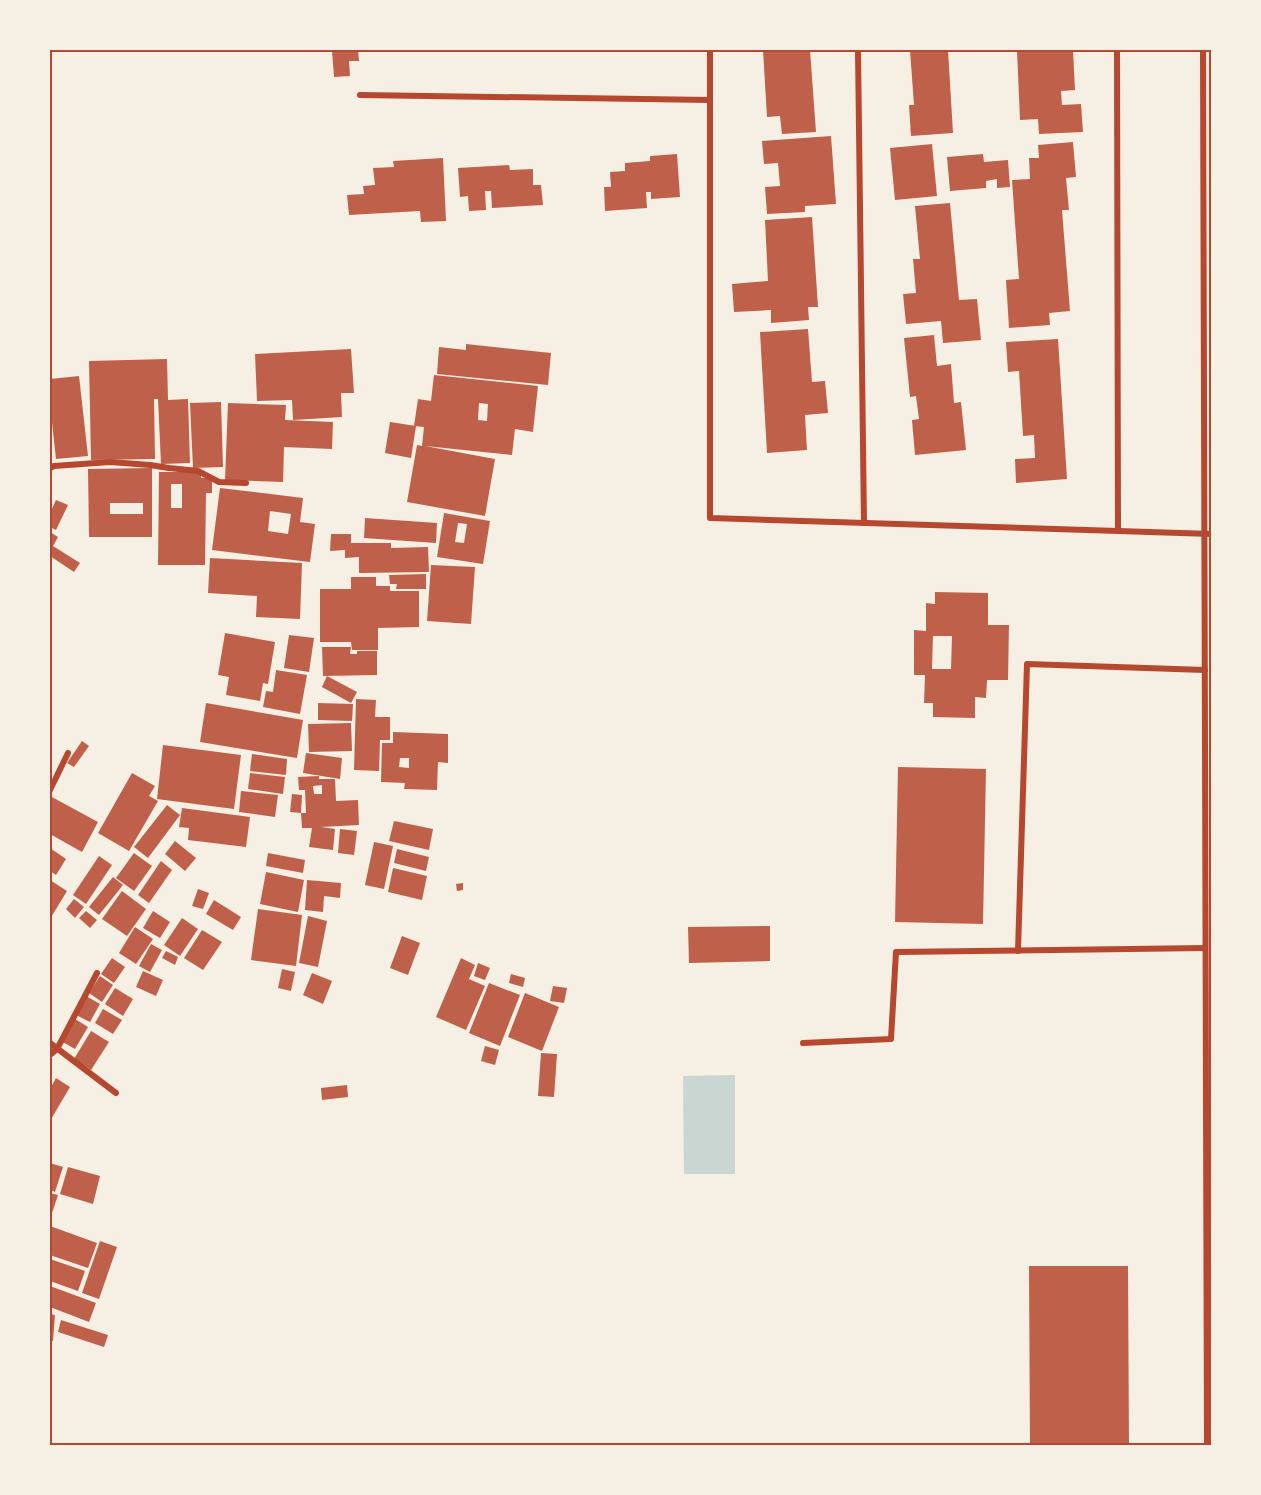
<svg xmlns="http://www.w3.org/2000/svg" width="1261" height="1495" font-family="'Asap Condensed',sans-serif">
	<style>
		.water { fill: #c9d6d2 }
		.building { fill: #bf614a; fill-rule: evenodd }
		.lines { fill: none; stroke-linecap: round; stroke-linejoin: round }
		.minor { stroke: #b5482f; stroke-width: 6 }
		.neatline { fill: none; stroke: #b5482f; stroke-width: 2 }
	</style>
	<rect width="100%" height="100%" fill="#f6efe4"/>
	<path class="water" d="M735,1075V1174H684L683,1076Z"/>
	<g class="building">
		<path d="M332,50H358L359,61H349L350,76L334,77Z"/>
		<path d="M763,50H810L816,132L782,134L780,116L767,117Z"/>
		<path d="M910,50H948L953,133L911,136L909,105H914Z"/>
		<path d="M1017,50H1073L1075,90L1061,91L1062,105L1081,104L1083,132L1039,134L1038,119L1020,120Z"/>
		<path d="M831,136L836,204L805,206V212L767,214L765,187L780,186L778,163L764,164L762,141Z"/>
		<path d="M1073,142L1076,177L1066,178L1069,210H1062L1070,311L1049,313L1050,325L1009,328L1006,280L1019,279L1012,180L1030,179L1029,158H1039L1038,145Z"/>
		<path d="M932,144L937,196L895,200L890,148Z"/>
		<path d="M677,154L680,197L651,199V192H646L647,208L605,211L604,187H611L610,172L625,171V163L650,161V156Z"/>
		<path d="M983,154L984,162L1008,160L1010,187L997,188V179L986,181V188L950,191L947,157Z"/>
		<path d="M443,158L446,221L421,222L420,211L349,215L347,195L364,194L363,186L375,185L373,168L394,167L393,161Z"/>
		<path d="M509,165L510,170L533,169V185H541L543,205L492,208L491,191H485L486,210L469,211L468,196L460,197L458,168Z"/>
		<path d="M950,203L959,300L977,299L981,340L943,343L941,321L906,324L903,294L916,293L913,259H920L915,206Z"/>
		<path d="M812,217L818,307H808L809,320L771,323V310L734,312L732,284L768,281L765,220Z"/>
		<path d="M808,329L812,382L825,381L828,413L805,415L807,450L767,453L760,332Z"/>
		<path d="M934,335L937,366L951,364L954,403L961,402L966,450L915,455L912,420L919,419L916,396L910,397L904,338Z"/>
		<path d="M1058,339L1067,479L1016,483L1015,459L1035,458L1034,435L1023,436L1019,371L1008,372L1006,342Z"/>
		<path d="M466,344L551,353L548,385L437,374L439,347L466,350Z"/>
		<path d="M351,349L354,393H341L342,417L293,420L292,400L257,401L255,354Z"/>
		<path d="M167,359L168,400L188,399L190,463L161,464L158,399H154L155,459L91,460L89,361Z"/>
		<path d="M434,375L538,386L533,432L515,429L512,455L425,446L495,459L485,516L407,502L417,445L422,446L424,427L414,426L418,399L431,401ZM479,403L488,404L487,421L478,420Z"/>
		<path d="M79,376L88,456L56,459L50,404V379Z"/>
		<path d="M221,402L223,467L193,468L190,403Z"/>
		<path d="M228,403L286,405L285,420L333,422L332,449L284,447L283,482L225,480Z"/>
		<path d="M390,422L416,426L411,458L385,453Z"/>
		<path d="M152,468V537H89L88,469ZM110,503H143V514H110Z"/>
		<path d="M159,472H201V478H212V493H206L205,565H158ZM171,484H182V508H171Z"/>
		<path d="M220,488L303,498L300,522L315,524L310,562L212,550ZM270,511L291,514L288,534L268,531Z"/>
		<path d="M56,500L68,505L56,530L50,527V513Z"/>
		<path d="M444,513L490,521L483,564L437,557ZM458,523L467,524L464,543L455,542Z"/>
		<path d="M365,518L437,523L436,543L364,538Z"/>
		<path d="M50,532L58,537L53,546L80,563L74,572L50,556Z"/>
		<path d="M331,534H351V543H391V548L428,547L429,572L359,573V557L345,558V550L330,551Z"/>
		<path d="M210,558L302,563L300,619L256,617L257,596L208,593Z"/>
		<path d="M431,565L475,567L471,624L427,621Z"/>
		<path d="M426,574V589H396L397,584H390L389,575Z"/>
		<path d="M351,577H376V586H390V591H419V627L378,628V650H352L351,642H320V589H351Z"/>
		<path d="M935,592L988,593V625H1009L1008,680H987L986,698L975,697V718L933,717V703H924L925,675H914V630L926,631V603L935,604ZM933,636H952L951,669H932Z"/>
		<path d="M225,633L275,642L268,684L263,683L260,701L226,695L229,677L218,675Z"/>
		<path d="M289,635L314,638L309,672L284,668Z"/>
		<path d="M322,647H351L350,654H357V651H377V675L323,676Z"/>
		<path d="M276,670L307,675L300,714L263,707L266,691L273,692Z"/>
		<path d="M327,676L357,692L351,703L322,687Z"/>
		<path d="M356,699L376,700L375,717H390V740H380L379,771L354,770Z"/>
		<path d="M206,703L303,720L297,758L200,742Z"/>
		<path d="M318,703L353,704L352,721L318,720Z"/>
		<path d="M351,723L352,751L309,752L308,724Z"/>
		<path d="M393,732L448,734V763L438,762L437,790L404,789L405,783L381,782L382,743H393ZM400,758H409V768L399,767Z"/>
		<path d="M82,741L89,746L74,767L67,763Z"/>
		<path d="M163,745L241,755L234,809L157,799Z"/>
		<path d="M306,753L342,758L340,779L303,773Z"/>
		<path d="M252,754L287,759L286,775L250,771Z"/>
		<path d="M898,767L986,769L983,924L895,922Z"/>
		<path d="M132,773L155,786L149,796L158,801L129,851L98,833Z"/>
		<path d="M250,773L285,777L283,794L248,789Z"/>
		<path d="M319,776V779H335L336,801L358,800L359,825L321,827L335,829L333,850L309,847L312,828H302L301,813H306L305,790H299L298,777ZM322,785V794H314L313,786Z"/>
		<path d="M241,791L278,795L275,817L239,812Z"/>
		<path d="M292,794L302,795L301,813L290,812Z"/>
		<path d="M50,796L98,822L82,852L50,834Z"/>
		<path d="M167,805L180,815L148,858L134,847Z"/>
		<path d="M182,808L250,817L246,847L188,840L189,828L179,827Z"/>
		<path d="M394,821L433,829L429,850L389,841Z"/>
		<path d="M340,829L357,831L354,855L338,853Z"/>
		<path d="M175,841L196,858L185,871L165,854Z"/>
		<path d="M374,842L393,846L384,889L365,885Z"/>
		<path d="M50,848L66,859L56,875L50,871Z"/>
		<path d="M397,849L429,857L426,871L394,863Z"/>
		<path d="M134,853L152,866L134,891L116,878Z"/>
		<path d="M268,853L305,860L303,873L266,866Z"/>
		<path d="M99,856L112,865L86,904L73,895Z"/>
		<path d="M161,861L172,870L149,903L138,895Z"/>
		<path d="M393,868L427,876L422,900L388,892Z"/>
		<path d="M266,872L304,880L298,912L260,904Z"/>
		<path d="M113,877L123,885L99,915L89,907Z"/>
		<path d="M50,880L67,891L50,919Z"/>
		<path d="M307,880L341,883L340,898L324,896L323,912L305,910Z"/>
		<path d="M463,883V890L457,891L456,884Z"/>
		<path d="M198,889L209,893L203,909L192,906Z"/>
		<path d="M122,891L146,909L127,936L102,919Z"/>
		<path d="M74,899L84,907L75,918L66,909Z"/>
		<path d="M214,900L241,917L233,930L206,914Z"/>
		<path d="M258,909L302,915L296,966L251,960Z"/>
		<path d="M86,911L97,920L90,928L79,918Z"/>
		<path d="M153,911L170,922L160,938L143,928Z"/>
		<path d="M308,916L327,921L318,967L299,963Z"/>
		<path d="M182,918L198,929L180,956L164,945Z"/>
		<path d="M770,926V961L689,963L688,927Z"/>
		<path d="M135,927L153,939L136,964L119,953Z"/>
		<path d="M202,930L222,942L203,970L184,958Z"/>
		<path d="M402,936L420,943L408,975L390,968Z"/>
		<path d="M151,944L162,950L150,972L139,966Z"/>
		<path d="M166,951L178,957L175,965L162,958Z"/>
		<path d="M112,958L125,967L114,983L101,974Z"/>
		<path d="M461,958L475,965L469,979L485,986L466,1030L436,1017Z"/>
		<path d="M478,963L490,968L485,980L474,976Z"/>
		<path d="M282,969L295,972L291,991L278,988Z"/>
		<path d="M143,971L163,980L156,996L136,987Z"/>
		<path d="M312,973L332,981L323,1004L303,995Z"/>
		<path d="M511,974L525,978L523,987L509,983Z"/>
		<path d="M100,976L113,985L102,1002L89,993Z"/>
		<path d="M489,983L520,995L500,1046L469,1033Z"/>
		<path d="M553,986L567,988L564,1003L550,1001Z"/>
		<path d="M115,988L133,999L123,1016L105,1004Z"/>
		<path d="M525,993L559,1007L542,1051L508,1037Z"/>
		<path d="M86,996L100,1004L90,1022L76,1015Z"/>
		<path d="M103,1009L122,1020L113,1034L95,1023Z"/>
		<path d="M75,1019L88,1027L75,1049L61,1041Z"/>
		<path d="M91,1031L109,1042L91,1070L74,1059Z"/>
		<path d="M485,1046L499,1050L495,1065L481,1061Z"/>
		<path d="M541,1053L557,1054L554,1097L538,1096Z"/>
		<path d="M56,1078L70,1087L50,1121V1089Z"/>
		<path d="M347,1085L348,1097L322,1100L321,1088Z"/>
		<path d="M50,1163L63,1167L55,1192L50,1190Z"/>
		<path d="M68,1167L100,1176L93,1204L60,1194Z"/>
		<path d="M50,1193L58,1195L50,1219Z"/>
		<path d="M50,1226L97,1243L88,1268L50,1255Z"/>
		<path d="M100,1241L117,1247L99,1299L82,1293Z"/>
		<path d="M50,1259L85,1271L78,1291L50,1281Z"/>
		<path d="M1029,1266H1128L1129,1446H1030Z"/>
		<path d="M50,1286L96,1303L89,1322L50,1307Z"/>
		<path d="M50,1314L55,1315L53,1341H50Z"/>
		<path d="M61,1320L108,1335L104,1347L58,1332Z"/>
	</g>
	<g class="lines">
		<g class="minor">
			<path d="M710,50V518L1212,534"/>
			<path d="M858,50L864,523"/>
			<path d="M1117,50L1118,531"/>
			<path d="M1203,50L1207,1446"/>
			<path d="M360,95L710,100"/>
			<path d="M50,468L54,466L110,462L150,465L169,468L198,471L219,482L246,483"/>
			<path d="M50,790L68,753"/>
			<path d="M1018,951L1027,664L1205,670"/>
			<path d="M50,1043L116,1093"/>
			<path d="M803,1043L891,1039L896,952L1205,948"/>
			<path d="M50,1055L57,1049L97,973"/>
		</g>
	</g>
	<rect width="1261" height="1495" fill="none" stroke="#f6efe4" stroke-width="102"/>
	<rect x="51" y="51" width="1159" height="1393" class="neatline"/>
</svg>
